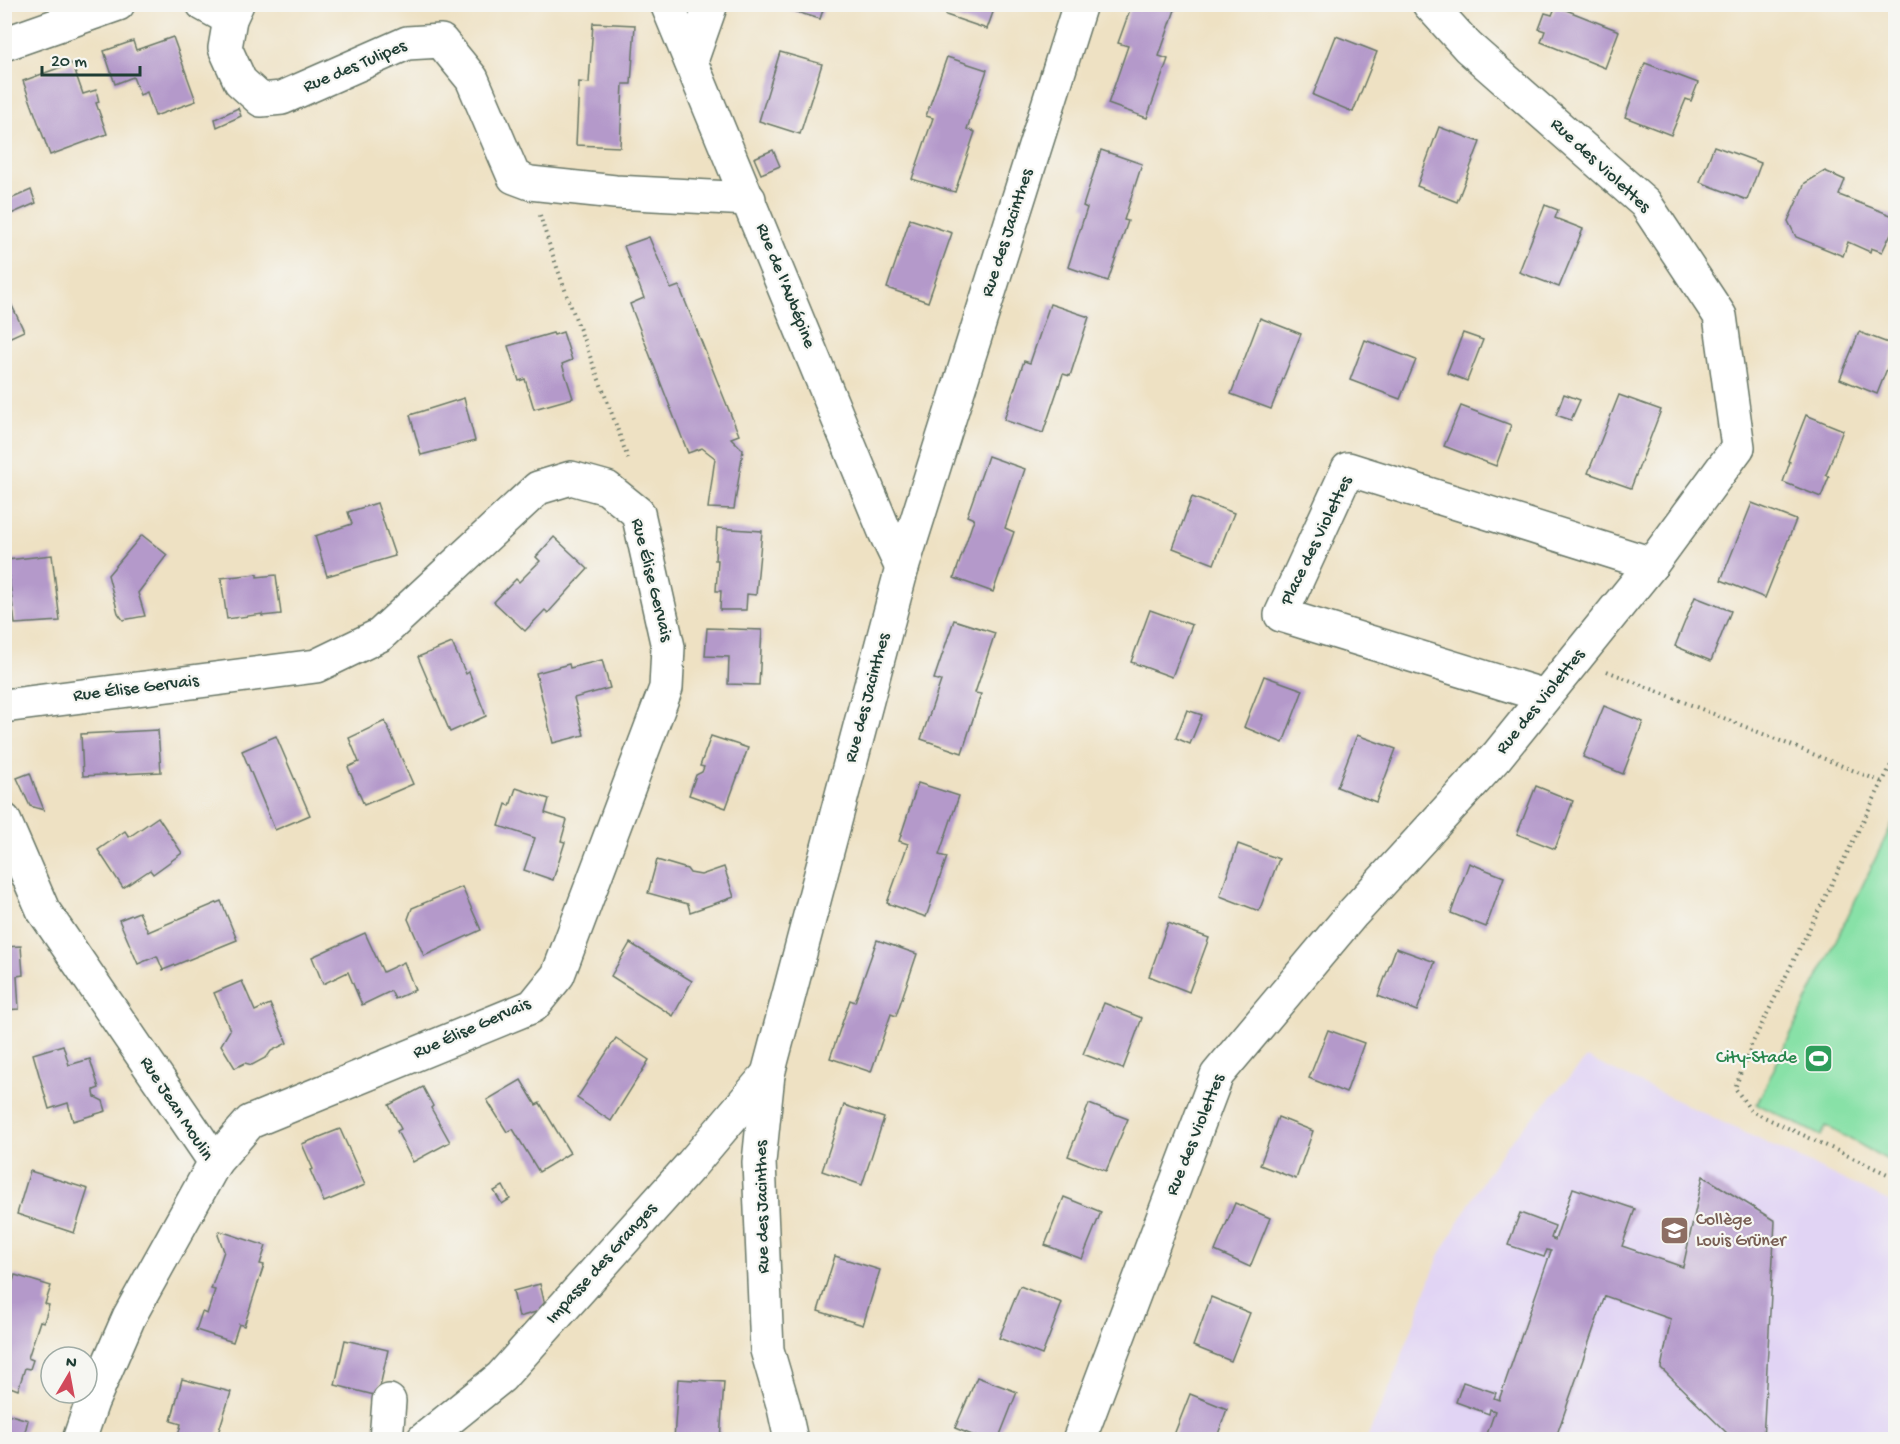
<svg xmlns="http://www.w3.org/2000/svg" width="1900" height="1444" font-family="'Gochi Hand',sans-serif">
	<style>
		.built { fill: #e1d4f4 }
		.green { fill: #88e1a7; stroke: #548f6e; stroke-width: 1.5 }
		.building { fill: #b499ca }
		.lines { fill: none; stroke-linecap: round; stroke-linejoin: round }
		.minor-casing { stroke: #677666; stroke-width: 36 }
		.path { stroke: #677666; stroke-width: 4; stroke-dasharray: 1.5 4.5; stroke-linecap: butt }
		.minor { stroke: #fff; stroke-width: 33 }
		.labels { text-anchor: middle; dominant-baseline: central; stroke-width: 4.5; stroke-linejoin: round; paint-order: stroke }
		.street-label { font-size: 18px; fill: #1f3d34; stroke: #f6f6f2 }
		.leisure-label { font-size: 18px; fill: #27864d; stroke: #f6f6f2; text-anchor: end }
		.education-label { font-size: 18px; fill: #785e54; stroke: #f6f6f2; text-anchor: start }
	</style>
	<rect width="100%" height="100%" fill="#f6f6f2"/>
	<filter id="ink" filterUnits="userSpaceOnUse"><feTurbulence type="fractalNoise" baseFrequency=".0167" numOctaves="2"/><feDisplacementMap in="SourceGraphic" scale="12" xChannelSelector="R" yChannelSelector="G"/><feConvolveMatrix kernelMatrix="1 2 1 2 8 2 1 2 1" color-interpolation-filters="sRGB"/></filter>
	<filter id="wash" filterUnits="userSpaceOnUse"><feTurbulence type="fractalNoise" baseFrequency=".008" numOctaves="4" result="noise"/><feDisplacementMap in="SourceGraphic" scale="24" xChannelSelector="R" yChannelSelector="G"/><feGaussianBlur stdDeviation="1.35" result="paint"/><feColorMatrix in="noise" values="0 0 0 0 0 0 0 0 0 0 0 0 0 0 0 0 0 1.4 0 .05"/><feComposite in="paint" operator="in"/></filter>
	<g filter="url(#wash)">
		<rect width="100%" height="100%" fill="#eee1c3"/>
		<path class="built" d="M1587,1058L1895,1204V1439L1366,1440L1391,1385L1439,1256L1486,1175L1506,1146Z"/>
		<path class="green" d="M1895,818L1896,1164H1895L1826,1126L1821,1136L1757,1104Z"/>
		<g id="blocks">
			<g class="building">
				<path d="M781,4H825L820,19L780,7Z"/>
				<path d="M950,4H996L987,29L946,15Z"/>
				<path d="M1132,4H1177L1159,56L1168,59L1147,118L1108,104L1128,46L1118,43Z"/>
				<path d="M1556,6L1619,31L1605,68L1541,42L1545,31L1539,29L1545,13L1552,15Z"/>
				<path d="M593,23L635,25L631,84H623L620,147L576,145L579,82L589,83Z"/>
				<path d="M1336,36L1377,52L1353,112L1313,95Z"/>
				<path d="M173,37L196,101L155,116L147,92L140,95L133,77L115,84L104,51L133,41L136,50Z"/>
				<path d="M780,52L822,64L800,134L759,121Z"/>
				<path d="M947,57L987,70L967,129L975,132L955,192L912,179L933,118L926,116Z"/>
				<path d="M72,63L83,94L96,90L99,102L96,103L107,134L50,155L23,81Z"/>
				<path d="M1645,63L1698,83L1691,101L1686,99L1671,135L1625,117Z"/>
				<path d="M238,108L241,116L217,127L215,119Z"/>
				<path d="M1439,127L1480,142L1457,202L1417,186Z"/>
				<path d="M1714,146L1761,163L1747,200L1700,182Z"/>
				<path d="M773,150L780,166L761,174L754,158Z"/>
				<path d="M1101,150L1142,164L1124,220L1128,221L1108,281L1068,267L1087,208L1083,206Z"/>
				<path d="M1825,171L1845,180L1839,195L1896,217V223L1882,252L1871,248L1870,252L1848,242L1843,256L1796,237L1788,221L1805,183Z"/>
				<path d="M31,190L36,203L11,214L6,201Z"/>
				<path d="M1545,205L1558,210L1555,218L1583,229L1559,287L1519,272Z"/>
				<path d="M910,219L952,233L928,302L887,288Z"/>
				<path d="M649,237L671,289L679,286L739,435L731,438L743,450L734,509L708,508L715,458L702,448L688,453L630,304L644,298L624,246Z"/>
				<path d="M4,289L24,331L4,340Z"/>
				<path d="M1050,304L1089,317L1070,376L1063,374L1043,433L1004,420L1024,361L1030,363Z"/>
				<path d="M1260,318L1301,334L1271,409L1231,394Z"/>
				<path d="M563,332L572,360L562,364L573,398L534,409L525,379L519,381L508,346L553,333L554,335Z"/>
				<path d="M1859,332L1896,346L1877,394L1840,379Z"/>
				<path d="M1463,333L1483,340L1467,381L1447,373Z"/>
				<path d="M1365,340L1416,360L1400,399L1350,380Z"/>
				<path d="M1564,394L1580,400L1571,420L1556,415Z"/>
				<path d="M1619,395L1661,410L1631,488L1588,473Z"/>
				<path d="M464,398L475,441L421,455L410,415Z"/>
				<path d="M1461,406L1511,425L1496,466L1444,446Z"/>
				<path d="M1806,415L1843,430L1826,475L1829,477L1821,497L1783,482L1790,462L1788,461Z"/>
				<path d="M988,456L1025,469L1005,528L1014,532L993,592L954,578L974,519L967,516Z"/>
				<path d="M1192,497L1234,513L1214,564L1173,548Z"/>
				<path d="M377,503L395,556L327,576L315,536L352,524L348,512Z"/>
				<path d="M1752,503L1796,520L1765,598L1721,580Z"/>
				<path d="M717,528L762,531L756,595L747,594L746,610H720L721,591H716L718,560H715Z"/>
				<path d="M142,535L167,555L138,593L145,616L123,620L118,613L108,575Z"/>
				<path d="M554,537L588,569L548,613L545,610L525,631L494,602L516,579L519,582L540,561L536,557Z"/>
				<path d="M52,555L60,621L15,624L7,560Z"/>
				<path d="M257,574V577L276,575L281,614L262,616V614L227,619L221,578Z"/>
				<path d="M1695,597L1731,611L1711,661L1675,646Z"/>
				<path d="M1150,610L1192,625L1172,677L1131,662Z"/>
				<path d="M954,620L995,633L975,693L981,694L962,753L921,739L941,681L934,679Z"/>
				<path d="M707,628L762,630L759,685L728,684L729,657L705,656Z"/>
				<path d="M452,643L466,674L469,672L486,716L450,732L418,657Z"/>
				<path d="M602,660L610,688L574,698L584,735L553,743L536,673L569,664L570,668Z"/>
				<path d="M1264,676L1303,690L1283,743L1244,727Z"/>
				<path d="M1604,706L1643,722L1623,774L1583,757Z"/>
				<path d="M1187,710L1202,715L1190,744L1176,738Z"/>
				<path d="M385,721L413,784L364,805L348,767L359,762L349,738Z"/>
				<path d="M158,730L161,772L83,776L81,734Z"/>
				<path d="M1357,735L1396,749L1376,802L1337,787Z"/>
				<path d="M276,736L310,815L275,830L242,751Z"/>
				<path d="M711,736L748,748L726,808L689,795L696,775L702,772L704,767L700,766Z"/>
				<path d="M30,773L35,787L44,810L30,806L17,778Z"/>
				<path d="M918,783L959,796L939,855L947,857L926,917L887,903L908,844L899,841Z"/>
				<path d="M1536,786L1573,801L1555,849L1517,834Z"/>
				<path d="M516,788L549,799L545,813L567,820L561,841L565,842L553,880L524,870L535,838L499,826L506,804L510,806Z"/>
				<path d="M158,817L182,853L153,874L150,870L123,888L98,850L125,831L129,837Z"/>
				<path d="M1238,844L1279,859L1259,911L1220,896Z"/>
				<path d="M657,860L687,869L690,873L701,875L724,867L734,897L690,912L688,904L648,893Z"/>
				<path d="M1469,863L1504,877L1486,927L1451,913Z"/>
				<path d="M462,887L481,930L424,956L408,919L412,908Z"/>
				<path d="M221,901L237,940L163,970L157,956L138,964L119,920L139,912L148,932Z"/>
				<path d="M1168,923L1209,938L1189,992L1149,976Z"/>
				<path d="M365,933L383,972L404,962L415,990L395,999L391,991L362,1005L348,972L323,984L312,957Z"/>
				<path d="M877,940L917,954L896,1016L891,1014L871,1072L830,1058L850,1000L855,1002Z"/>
				<path d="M630,943L692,981L673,1016L611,976Z"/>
				<path d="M21,946L23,975L17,976L19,1009L4,1010V947Z"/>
				<path d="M1396,948L1435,962L1417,1011L1378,996Z"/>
				<path d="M242,981L255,1011L270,1004L287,1043L271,1051L267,1057L252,1065L245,1063L235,1068L221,1045L230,1030L214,993Z"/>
				<path d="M1104,1003L1142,1018L1123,1069L1083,1054Z"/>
				<path d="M1328,1030L1364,1043L1346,1093L1309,1078Z"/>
				<path d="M616,1038L649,1060L611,1121L577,1098Z"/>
				<path d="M63,1045L69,1065L90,1059L99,1088L94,1090V1093L95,1097L103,1101L106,1111L73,1121L68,1103L49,1109L33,1054Z"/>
				<path d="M521,1080L536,1105L540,1103L570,1153L539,1172L513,1129L507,1132L487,1100Z"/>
				<path d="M423,1087L433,1106L431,1108L450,1142L413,1162L397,1131L401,1129L389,1105Z"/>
				<path d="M1089,1104L1128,1119L1106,1171L1068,1156Z"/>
				<path d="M844,1105L884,1118L862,1185L822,1171Z"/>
				<path d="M1278,1117L1313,1131L1296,1179L1260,1165Z"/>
				<path d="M340,1129L365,1185L324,1202L310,1170L313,1169L302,1144Z"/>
				<path d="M30,1171L88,1189L74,1233L17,1214Z"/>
				<path d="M1703,1176L1775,1221L1763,1440H1734L1661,1368L1671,1319L1605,1296L1555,1440H1485L1495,1411L1490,1409L1489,1414L1456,1402L1463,1382L1496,1393L1494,1398L1499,1400L1551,1251L1547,1250L1544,1257L1508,1245L1520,1213L1555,1226L1551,1238L1555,1240L1573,1188L1635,1209L1622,1246L1683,1267Z"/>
				<path d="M503,1186L510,1199L502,1204L494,1191Z"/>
				<path d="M1064,1197L1101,1212L1082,1259L1045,1245Z"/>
				<path d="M1235,1203L1270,1218L1250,1267L1215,1251Z"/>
				<path d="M220,1231L266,1246L260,1264L264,1265L244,1326L239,1324L233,1342L196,1330L202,1312L207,1314L215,1290L211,1289L224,1251L218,1235Z"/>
				<path d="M835,1256L880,1270L863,1325L818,1311Z"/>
				<path d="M15,1275L51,1286L45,1304L49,1305L44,1322L40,1321L28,1358L33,1360L30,1369L25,1368L18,1390L5,1385V1306Z"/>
				<path d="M540,1284L546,1309L519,1317L513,1291Z"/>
				<path d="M1020,1286L1062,1303L1042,1355L999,1338Z"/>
				<path d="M1211,1297L1250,1313L1231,1361L1193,1346Z"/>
				<path d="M345,1340L388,1350L378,1396L335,1385Z"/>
				<path d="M977,1377L1017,1392L998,1440H984L955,1428Z"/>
				<path d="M182,1379L231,1392L216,1440H177L181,1424L171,1421Z"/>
				<path d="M678,1379L724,1382L720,1440H674Z"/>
				<path d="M1190,1394L1227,1409L1216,1440H1172Z"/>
				<path d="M4,1413L28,1420L23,1440H4Z"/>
			</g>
		</g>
	</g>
	<g filter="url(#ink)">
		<use href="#blocks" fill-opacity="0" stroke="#677666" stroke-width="1.5"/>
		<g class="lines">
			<defs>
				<g id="minor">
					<path d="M203,4L230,19"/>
					<path d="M237,4L230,19L225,48L240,81L261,100L282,98L407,43L441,41L472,79L514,177L530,183L615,192L749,199"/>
					<path d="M667,4L885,532L902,568"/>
					<path d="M4,44L118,4"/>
					<path d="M691,61L711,4"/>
					<path d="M1545,696L1281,615L1348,469L1652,564"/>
					<path d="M4,706L316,666L380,635L538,488L571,478L607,488L638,513L668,647L666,688L558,975L533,1006L250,1122L215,1162"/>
					<path d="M4,820L43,910L215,1162L129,1317L92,1402L79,1440"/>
					<path d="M386,1440L389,1401"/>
					<path d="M423,1440L501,1377L692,1164L768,1074"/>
					<path d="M791,1440L784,1408L767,1350L759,1162L768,1074L902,568L1080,4"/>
					<path d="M1079,1440L1217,1075L1353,913L1497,756L1652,564L1738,447L1720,316L1645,203L1468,47L1429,4"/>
				</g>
			</defs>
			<use href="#minor" class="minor-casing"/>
			<g class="path">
				<path d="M540,215C565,299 601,379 629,462"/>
				<path d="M1607,671L1882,782"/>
				<path d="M1896,755L1751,1046L1735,1088L1751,1111L1896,1178"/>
			</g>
			<use href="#minor" class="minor"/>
		</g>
	</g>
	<defs>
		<symbol id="stadium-square" viewBox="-11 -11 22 22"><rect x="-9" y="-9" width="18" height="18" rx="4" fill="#2e9e5b" stroke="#f6f6f2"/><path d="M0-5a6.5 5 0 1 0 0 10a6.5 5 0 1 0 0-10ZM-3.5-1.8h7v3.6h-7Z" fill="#fff"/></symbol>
		<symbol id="school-square" viewBox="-11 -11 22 22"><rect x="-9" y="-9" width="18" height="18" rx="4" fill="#8d6e63" stroke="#f6f6f2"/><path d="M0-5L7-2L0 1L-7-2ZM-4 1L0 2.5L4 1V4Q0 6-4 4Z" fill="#fff"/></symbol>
	</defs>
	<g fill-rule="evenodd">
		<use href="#stadium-square" x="1802" y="1042" width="33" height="33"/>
		<use href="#school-square" x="1658" y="1214" width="33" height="33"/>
	</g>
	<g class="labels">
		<g class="street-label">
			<text transform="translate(355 67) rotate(-23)">Rue des Tulipes</text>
			<text transform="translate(1600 166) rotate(43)">Rue des Violettes</text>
			<text transform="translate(1008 233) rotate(-72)">Rue des Jacinthes</text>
			<text transform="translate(785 286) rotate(68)">Rue de l'Aubépine</text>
			<text transform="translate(1317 541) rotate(-64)">Place des Violettes</text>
			<text transform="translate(651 580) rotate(76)">Rue Élise Gervais</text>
			<text transform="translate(136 689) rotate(-7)">Rue Élise Gervais</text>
			<text transform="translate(868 698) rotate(-75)">Rue des Jacinthes</text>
			<text transform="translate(1541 702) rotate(-51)">Rue des Violettes</text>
			<text transform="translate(472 1029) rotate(-24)">Rue Élise Gervais</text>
			<text transform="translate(176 1109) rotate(57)">Rue Jean Moulin</text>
			<text transform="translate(1196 1135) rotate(-68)">Rue des Violettes</text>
			<text transform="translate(763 1207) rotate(-91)">Rue des Jacinthes</text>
			<text transform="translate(602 1264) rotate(-48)">Impasse des Granges</text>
		</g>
		<g class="leisure-label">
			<text x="1797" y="1058">City-Stade</text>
		</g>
		<g class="education-label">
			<text x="1696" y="1220">Collège<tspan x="1696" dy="21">Louis Grüner</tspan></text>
		</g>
	</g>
	<rect width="1900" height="1444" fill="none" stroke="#f6f6f2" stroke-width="24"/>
	<g transform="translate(69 1375) rotate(10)"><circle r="28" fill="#f6f6f2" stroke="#a0aca6" stroke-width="1.5"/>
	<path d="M0-4.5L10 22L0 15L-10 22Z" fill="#d1495b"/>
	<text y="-9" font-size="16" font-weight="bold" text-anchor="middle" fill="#1f3d34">N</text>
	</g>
	<path d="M42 66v9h98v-9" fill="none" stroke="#1f3d34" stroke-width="3"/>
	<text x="51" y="66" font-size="18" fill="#1f3d34" stroke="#f6f6f2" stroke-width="4.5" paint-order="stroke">20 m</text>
</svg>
